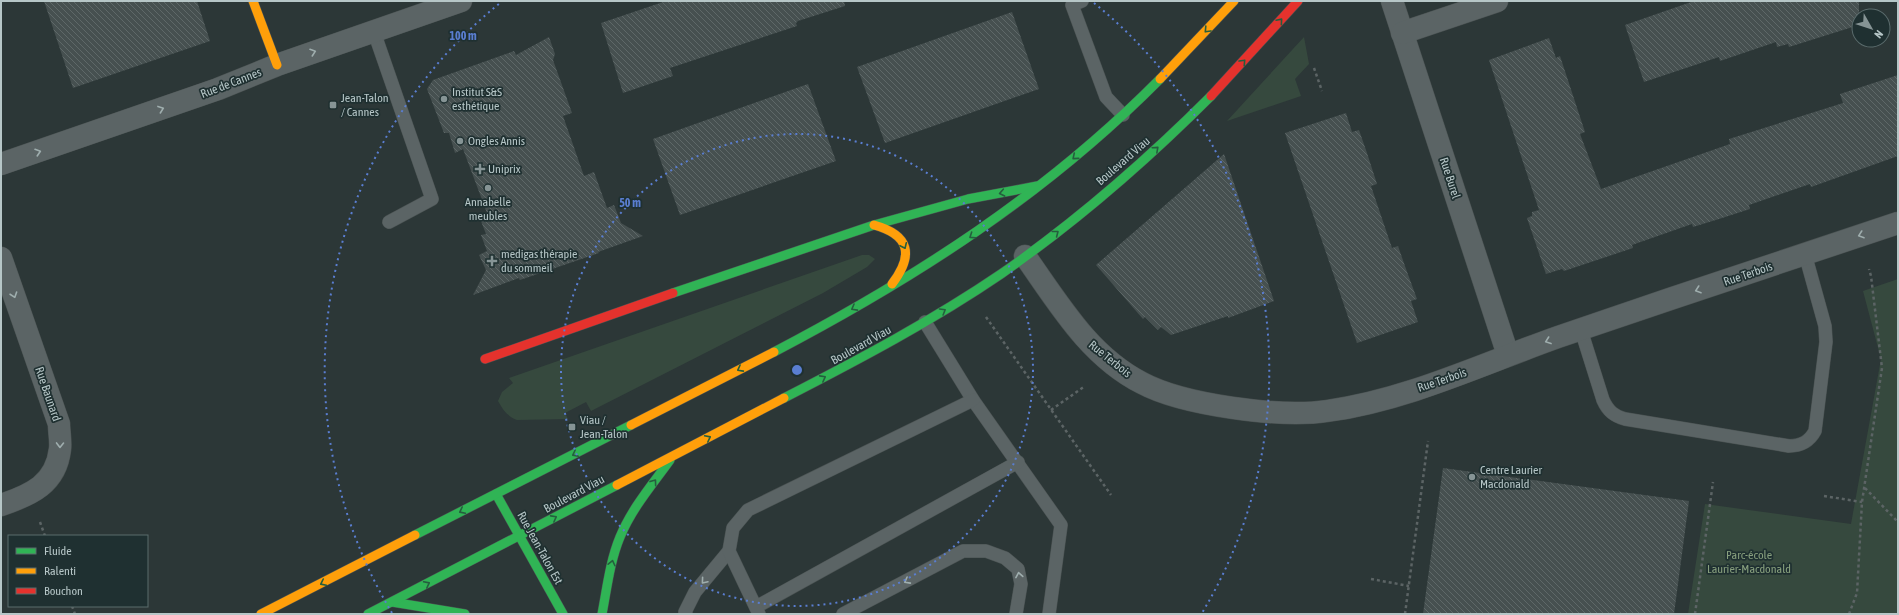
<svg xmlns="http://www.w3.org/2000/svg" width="1899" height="615" font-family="'Asap Condensed',sans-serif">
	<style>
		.green { fill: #36493e }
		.building { fill: url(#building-back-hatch) }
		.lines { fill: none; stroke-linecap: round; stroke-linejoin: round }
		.lane-casing { stroke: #4a5252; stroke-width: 14 }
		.street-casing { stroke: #4a5252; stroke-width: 23 }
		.fast-casing { stroke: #4a5252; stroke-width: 10 }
		.slow-casing { stroke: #4a5252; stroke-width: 10 }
		.jam-casing { stroke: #4a5252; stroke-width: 10 }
		.path { stroke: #5c6465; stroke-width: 2.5; stroke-dasharray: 3 3; stroke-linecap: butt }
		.lane { stroke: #5b6465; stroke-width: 13 }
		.street { stroke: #5b6465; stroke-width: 22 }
		.fast { stroke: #30b455; stroke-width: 9 }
		.slow { stroke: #ff9f0a; stroke-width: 9 }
		.jam { stroke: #e5322d; stroke-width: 9 }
		.oneway { stroke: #255e3e }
		.oneway2 { stroke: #9faeae }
		.ring { fill: none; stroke: #5a7ed1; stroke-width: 2; stroke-dasharray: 2 4 }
		.poi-dot { fill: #869495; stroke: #1f3031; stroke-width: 1.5 }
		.labels { text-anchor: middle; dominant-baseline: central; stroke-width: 3.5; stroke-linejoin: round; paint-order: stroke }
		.street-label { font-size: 12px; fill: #b6c6c7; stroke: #1f3031 }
		.poi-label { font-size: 12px; fill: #b6c6c7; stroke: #1f3031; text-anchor: start }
		.park-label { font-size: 12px; fill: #88a07e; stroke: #1f3031 }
		.centre { fill: #5a7ed1; stroke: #1f3031; stroke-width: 2 }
		.ring-label { font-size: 12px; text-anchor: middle; font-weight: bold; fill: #5a7ed1; stroke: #1f3031; stroke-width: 3.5; stroke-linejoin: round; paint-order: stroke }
	</style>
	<defs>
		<pattern id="building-back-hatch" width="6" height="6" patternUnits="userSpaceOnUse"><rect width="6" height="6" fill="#465050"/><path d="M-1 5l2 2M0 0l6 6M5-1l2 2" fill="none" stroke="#5e6868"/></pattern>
	</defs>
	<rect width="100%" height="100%" fill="#2c3737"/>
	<g class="green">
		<path d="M1304,37L1309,64L1295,79L1301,96L1227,121Z"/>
		<path d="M862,255H869L875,259L867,267L823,293L591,411L586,402L565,413L568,419L517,420C507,416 503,410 498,401L502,392L513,383L509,378Z"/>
		<path d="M1898,279V614H1688L1705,504L1851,524L1881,359L1863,291Z"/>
	</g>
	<g class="building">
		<path d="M44,1H197L210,41L73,88Z"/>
		<path d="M666,1H844L845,6L798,21L796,23L797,26L670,68L673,76L623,93L601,23Z"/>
		<path d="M1694,1H1859V25L1789,47L1788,44L1777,47L1776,42L1720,61L1719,57L1644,82L1625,25Z"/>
		<path d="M1012,12L1039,89L885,143L857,67Z"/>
		<path d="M549,37L555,54L553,60L572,113L563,116L584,176L594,172L607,208L614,205L621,223L643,236L598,252L599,253L520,280L519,278L473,295L486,270L479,255L487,251L481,235L486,234L479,216L487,213L463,149L455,153L449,133H444L427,89L433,80L514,51L516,55Z"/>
		<path d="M1549,38L1556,58L1560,56L1585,132L1580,134L1601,189L1730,144L1729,139L1843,103L1840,94L1898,75V156L1811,187L1810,184L1749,205L1750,209L1719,219L1693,227L1692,224L1632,245L1633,248L1564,271L1562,269L1546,274L1527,218L1532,216V212L1539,210L1489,60Z"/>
		<path d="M808,84L836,161L680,215L653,139Z"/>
		<path d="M1346,113L1352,132L1359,130L1367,153L1377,184L1371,186L1392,248L1398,246L1406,269L1417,299L1411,301L1418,322L1357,343L1285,133Z"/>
		<path d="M1224,154L1274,301L1228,318V316L1171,335L1161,327L1158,330L1145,317L1143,319L1096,265Z"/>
		<path d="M1443,468L1689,501L1674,614H1423Z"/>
	</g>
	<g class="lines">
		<defs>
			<g id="lane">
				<path d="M1082,1L1072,5L1106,97L1123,115"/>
				<path d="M374,32L432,199L389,222"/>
				<path d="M925,322L973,400L1061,525L1049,614"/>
				<path d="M1581,330L1603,400C1608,411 1614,416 1625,419L1789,446C1801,446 1809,442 1815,431L1826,342L1825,326L1805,254"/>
				<path d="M756,607L1018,462"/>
				<path d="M686,614L685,612L695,592L729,551"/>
				<path d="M759,614L729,551L733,528L748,510L973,400"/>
				<path d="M843,614L963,551H986L1005,558L1018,569L1021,584L1016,614"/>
			</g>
			<g id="street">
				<path d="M1392,1L1508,355"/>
				<path d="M1402,33L1497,1"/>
				<path d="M1,164L218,89L277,65L461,1"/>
				<path d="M1025,256C1059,304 1089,356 1142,383C1183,405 1281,418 1327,411C1407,400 1482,364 1558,337C1671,298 1785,261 1898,223"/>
				<path d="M1,258L59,424C59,432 61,441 60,449C56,484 31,495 1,505"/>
			</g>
			<g id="fast">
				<path d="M673,293L874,225L968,199L1037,186"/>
				<path d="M774,352C917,277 1046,194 1160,79"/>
				<path d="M784,398C858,360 932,321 1001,274C1077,221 1146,161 1211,96"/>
				<path d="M496,494L563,614"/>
				<path d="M415,535L631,425"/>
				<path d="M392,602L465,614"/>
				<path d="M368,614L617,485"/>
				<path d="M602,614C607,588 610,561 620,537C632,508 652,485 670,460"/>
			</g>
			<g id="slow">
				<path d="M253,1L277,65"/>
				<path d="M1160,79L1234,1"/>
				<path d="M874,225C910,235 914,255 892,284"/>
				<path d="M631,425L774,352"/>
				<path d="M617,485L784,398"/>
				<path d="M261,614L415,535"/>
			</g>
			<g id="jam">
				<path d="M1211,96L1298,1"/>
				<path d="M485,359L673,293"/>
			</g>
		</defs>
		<use href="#lane" class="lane-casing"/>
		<use href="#street" class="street-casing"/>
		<use href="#fast" class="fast-casing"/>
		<use href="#slow" class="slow-casing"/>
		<use href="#jam" class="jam-casing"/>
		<g class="path">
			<path d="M1314,68L1322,91"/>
			<path d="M986,317L1111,495"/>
			<path d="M1051,410L1085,386"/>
			<path d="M1865,488L1898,522"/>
			<path d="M1824,496L1862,502"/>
			<path d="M40,522L45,536"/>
			<path d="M1371,579L1409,586"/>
			<path d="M72,606L75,614"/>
			<path d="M1405,614L1428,441"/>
			<path d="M1695,614L1713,482"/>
			<path d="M1849,614L1857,593L1862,502L1882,368L1871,276L1869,269"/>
		</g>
		<use href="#lane" class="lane"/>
		<use href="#street" class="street"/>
		<use href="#fast" class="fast"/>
		<use href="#slow" class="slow"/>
		<use href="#jam" class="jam"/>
	</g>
	<defs><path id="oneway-chevron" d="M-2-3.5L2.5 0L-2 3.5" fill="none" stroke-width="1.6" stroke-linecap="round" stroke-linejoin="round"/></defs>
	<g class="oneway">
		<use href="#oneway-chevron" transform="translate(1280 21) rotate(-49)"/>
		<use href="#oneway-chevron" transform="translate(1207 30) rotate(133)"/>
		<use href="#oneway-chevron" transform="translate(1243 62) rotate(-47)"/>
		<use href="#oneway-chevron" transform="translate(1156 149) rotate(-42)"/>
		<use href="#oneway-chevron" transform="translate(1075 157) rotate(140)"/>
		<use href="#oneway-chevron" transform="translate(1002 193) rotate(169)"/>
		<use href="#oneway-chevron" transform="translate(1056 233) rotate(-38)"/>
		<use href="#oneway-chevron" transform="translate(972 236) rotate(146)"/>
		<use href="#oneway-chevron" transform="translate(904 246) rotate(65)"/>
		<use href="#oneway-chevron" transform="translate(854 308) rotate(151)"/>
		<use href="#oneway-chevron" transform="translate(943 311) rotate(-31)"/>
		<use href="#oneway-chevron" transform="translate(740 369) rotate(152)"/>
		<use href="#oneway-chevron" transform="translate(823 378) rotate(-28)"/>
		<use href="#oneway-chevron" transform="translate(708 438) rotate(-27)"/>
		<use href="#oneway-chevron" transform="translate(575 454) rotate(153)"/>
		<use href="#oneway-chevron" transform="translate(654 482) rotate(-54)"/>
		<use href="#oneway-chevron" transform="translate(462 511) rotate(153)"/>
		<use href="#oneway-chevron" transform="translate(554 518) rotate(-28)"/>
		<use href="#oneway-chevron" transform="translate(612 563) rotate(-77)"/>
		<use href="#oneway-chevron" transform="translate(323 583) rotate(154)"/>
		<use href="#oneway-chevron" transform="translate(427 584) rotate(-27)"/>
	</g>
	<g class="oneway2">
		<use href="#oneway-chevron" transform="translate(313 52) rotate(-19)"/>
		<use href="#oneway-chevron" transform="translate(161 109) rotate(-20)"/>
		<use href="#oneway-chevron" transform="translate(38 152) rotate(-18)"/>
		<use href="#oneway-chevron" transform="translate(1861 235) rotate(161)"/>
		<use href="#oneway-chevron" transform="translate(1698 290) rotate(161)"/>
		<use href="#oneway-chevron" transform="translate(14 295) rotate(71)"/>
		<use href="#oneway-chevron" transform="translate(1548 341) rotate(160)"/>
		<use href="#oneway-chevron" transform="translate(60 445) rotate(91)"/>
		<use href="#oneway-chevron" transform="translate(1019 575) rotate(-100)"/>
		<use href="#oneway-chevron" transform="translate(704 581) rotate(130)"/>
		<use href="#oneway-chevron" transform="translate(907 581) rotate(152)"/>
	</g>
	<g class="ring">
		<circle cx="797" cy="370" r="236"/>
		<path d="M392 613A472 472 0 0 1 500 3M1094 3A472 472 0 0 1 1202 613"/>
	</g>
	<g class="poi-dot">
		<circle cx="444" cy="99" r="4"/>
		<rect x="329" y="101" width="8" height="8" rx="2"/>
		<circle cx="460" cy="141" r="4"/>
		<path d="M478 163h4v4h4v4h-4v4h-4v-4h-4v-4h4z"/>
		<circle cx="488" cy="188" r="4"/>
		<path d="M490 255h4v4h4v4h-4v4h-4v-4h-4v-4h4z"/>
		<rect x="568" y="423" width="8" height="8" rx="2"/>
		<circle cx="1472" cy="477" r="4"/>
	</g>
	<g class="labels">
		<g class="street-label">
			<text transform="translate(231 83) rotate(-21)">Rue de Cannes</text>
			<text transform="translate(1123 161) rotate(-41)">Boulevard Viau</text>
			<text transform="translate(1450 178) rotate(72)">Rue Burel</text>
			<text transform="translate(1748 274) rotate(-19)">Rue Terbois</text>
			<text transform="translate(861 345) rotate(-29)">Boulevard Viau</text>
			<text transform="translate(1110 359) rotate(39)">Rue Terbois</text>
			<text transform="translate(1442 380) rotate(-19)">Rue Terbois</text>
			<text transform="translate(48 394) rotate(71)">Rue Baunard</text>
			<text transform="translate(574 494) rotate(-28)">Boulevard Viau</text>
			<text transform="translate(540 548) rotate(61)">Rue Jean-Talon Est</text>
		</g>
		<g class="poi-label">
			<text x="452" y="92">Institut S&amp;S<tspan x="452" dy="14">esthétique</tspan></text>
			<text x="341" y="98">Jean-Talon<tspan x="341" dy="14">/ Cannes</tspan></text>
			<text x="468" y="141">Ongles Annis</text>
			<text x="488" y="169">Uniprix</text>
			<text x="488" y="202" text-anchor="middle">Annabelle<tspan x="488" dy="14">meubles</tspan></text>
			<text x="501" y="254">medigas thérapie<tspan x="501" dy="14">du sommeil</tspan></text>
			<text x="580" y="420">Viau /<tspan x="580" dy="14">Jean-Talon</tspan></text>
			<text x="1480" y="470">Centre Laurier<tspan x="1480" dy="14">Macdonald</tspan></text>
		</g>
		<g class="park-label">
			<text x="1749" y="555">Parc-école<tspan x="1749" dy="14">Laurier-Macdonald</tspan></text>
		</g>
	</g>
	<circle cx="797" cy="370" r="6" class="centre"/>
	<g class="ring-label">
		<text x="463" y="40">100 m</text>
		<text x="630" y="207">50 m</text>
	</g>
	<rect width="1899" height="615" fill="none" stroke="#b6c6c7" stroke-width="4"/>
	<rect x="8" y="535" width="140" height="72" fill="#1f3031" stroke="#5b6c6d"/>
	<rect x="16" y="548" width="20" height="6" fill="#30b455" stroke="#5b6c6d"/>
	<text x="44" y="555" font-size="12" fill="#b6c6c7">Fluide</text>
	<rect x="16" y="568" width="20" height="6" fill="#ff9f0a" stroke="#5b6c6d"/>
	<text x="44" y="575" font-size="12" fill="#b6c6c7">Ralenti</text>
	<rect x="16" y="588" width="20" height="6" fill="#e5322d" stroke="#5b6c6d"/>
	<text x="44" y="595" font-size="12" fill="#b6c6c7">Bouchon</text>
	<g transform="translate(1871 28) rotate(129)"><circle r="19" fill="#1f3031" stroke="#5b6c6d"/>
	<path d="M0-3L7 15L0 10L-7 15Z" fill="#869495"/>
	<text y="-6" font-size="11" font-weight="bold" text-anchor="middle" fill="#b6c6c7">N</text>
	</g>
</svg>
